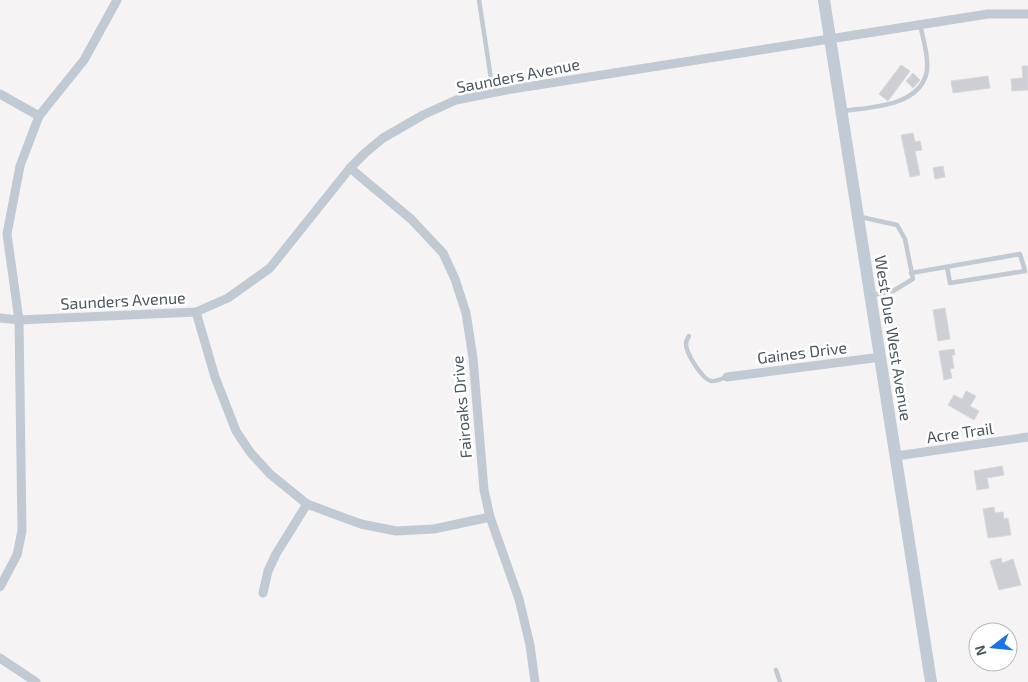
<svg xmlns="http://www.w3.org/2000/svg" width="1028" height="682" font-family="'Exo 2',sans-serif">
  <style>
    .building { fill: #cdcfd5; stroke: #d7d9de }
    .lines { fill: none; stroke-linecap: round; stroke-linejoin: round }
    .service { stroke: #c1cad2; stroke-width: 4.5 }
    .minor { stroke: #c1cad2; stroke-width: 9 }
    .secondary { stroke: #c1cbd6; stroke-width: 12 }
    .labels { text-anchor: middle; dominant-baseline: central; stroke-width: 5; stroke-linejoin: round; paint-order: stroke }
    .street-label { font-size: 16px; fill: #4a5661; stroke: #fff }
  </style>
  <rect width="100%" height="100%" fill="#f5f3f3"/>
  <!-- building -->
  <g class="building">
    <path d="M901 65 910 71 888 101 879 94Z"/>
    <path d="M1022 66H1028V90L1012 91 1011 79 1023 78Z"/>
    <path d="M913 73 920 80 913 88 906 81Z"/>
    <path d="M988 76 990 88 953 93 951 81Z"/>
    <path d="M913 133 915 142 920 141 922 150 915 151 920 175 910 177 901 135Z"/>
    <path d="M943 166 945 177 935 179 933 168Z"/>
    <path d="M945 308 950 339 938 341 933 310Z"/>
    <path d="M954 349 955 355H952L954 368 950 369 952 378 944 380 939 351Z"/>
    <path d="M966 391 976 396 970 406 979 411 974 420 948 405 954 395 962 399Z"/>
    <path d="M1002 466 1004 475 987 478 989 488 977 490 974 471Z"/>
    <path d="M994 507 995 513 1003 512 1004 519 1008 518 1011 535 988 538 983 509Z"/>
    <path d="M1001 558 1002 563 1013 559 1021 585 999 590 990 561Z"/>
  </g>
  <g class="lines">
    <!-- service -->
    <g class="service">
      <path d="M479 0 493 92"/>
      <path d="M844 111C870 107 916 107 926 75 930 61 923 39 920 24"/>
      <path d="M861 217 897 225 905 239 913 279 893 291 873 295"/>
      <path d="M911 273 1020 254 1025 271 950 283 947 267"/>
      <path d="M689 336C687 339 686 341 686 344 686 353 702 379 711 381 716 382 723 378 727 377"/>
      <path d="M776 670 780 682"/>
    </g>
    <!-- minor -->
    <g class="minor">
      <path d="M0 94 39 116"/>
      <path d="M350 168 411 219 443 253 455 279 466 313 473 358 484 490 490 517 519 599 530 645 535 682"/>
      <path d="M196 312 215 377 236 431 250 452 270 474 307 504 361 524 396 531 434 529 490 517"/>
      <path d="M0 318 19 320 196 312 228 298 270 268 350 168 365 153 383 138 423 115 456 100 506 90 988 14H1028"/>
      <path d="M727 377 881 357"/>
      <path d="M896 456 1028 437"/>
      <path d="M0 587 17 555 22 531 19 320 7 234 20 166 39 116 84 60 117 0"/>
      <path d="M263 593 268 571 276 554 307 504"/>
      <path d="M0 658 36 682"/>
    </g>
    <!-- secondary -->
    <path class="secondary" d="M824 0 931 682"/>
  </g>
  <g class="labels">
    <!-- street labels -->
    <g class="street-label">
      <text transform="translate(518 75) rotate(-11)">Saunders Avenue</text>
      <text transform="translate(123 300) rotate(-3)">Saunders Avenue</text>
      <text transform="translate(894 338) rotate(81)">West Due West Avenue</text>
      <text transform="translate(802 352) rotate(-7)">Gaines Drive</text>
      <text transform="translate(461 407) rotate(-95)">Fairoaks Drive</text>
      <text transform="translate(960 432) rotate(-8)">Acre Trail</text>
    </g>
  </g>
  <!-- north arrow -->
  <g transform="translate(993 647) rotate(254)"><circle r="24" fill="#ffffff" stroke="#b7bbc0"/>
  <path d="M0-4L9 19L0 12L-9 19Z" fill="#1a73e8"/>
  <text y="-8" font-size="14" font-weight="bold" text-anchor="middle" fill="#4a5661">N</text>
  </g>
</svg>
